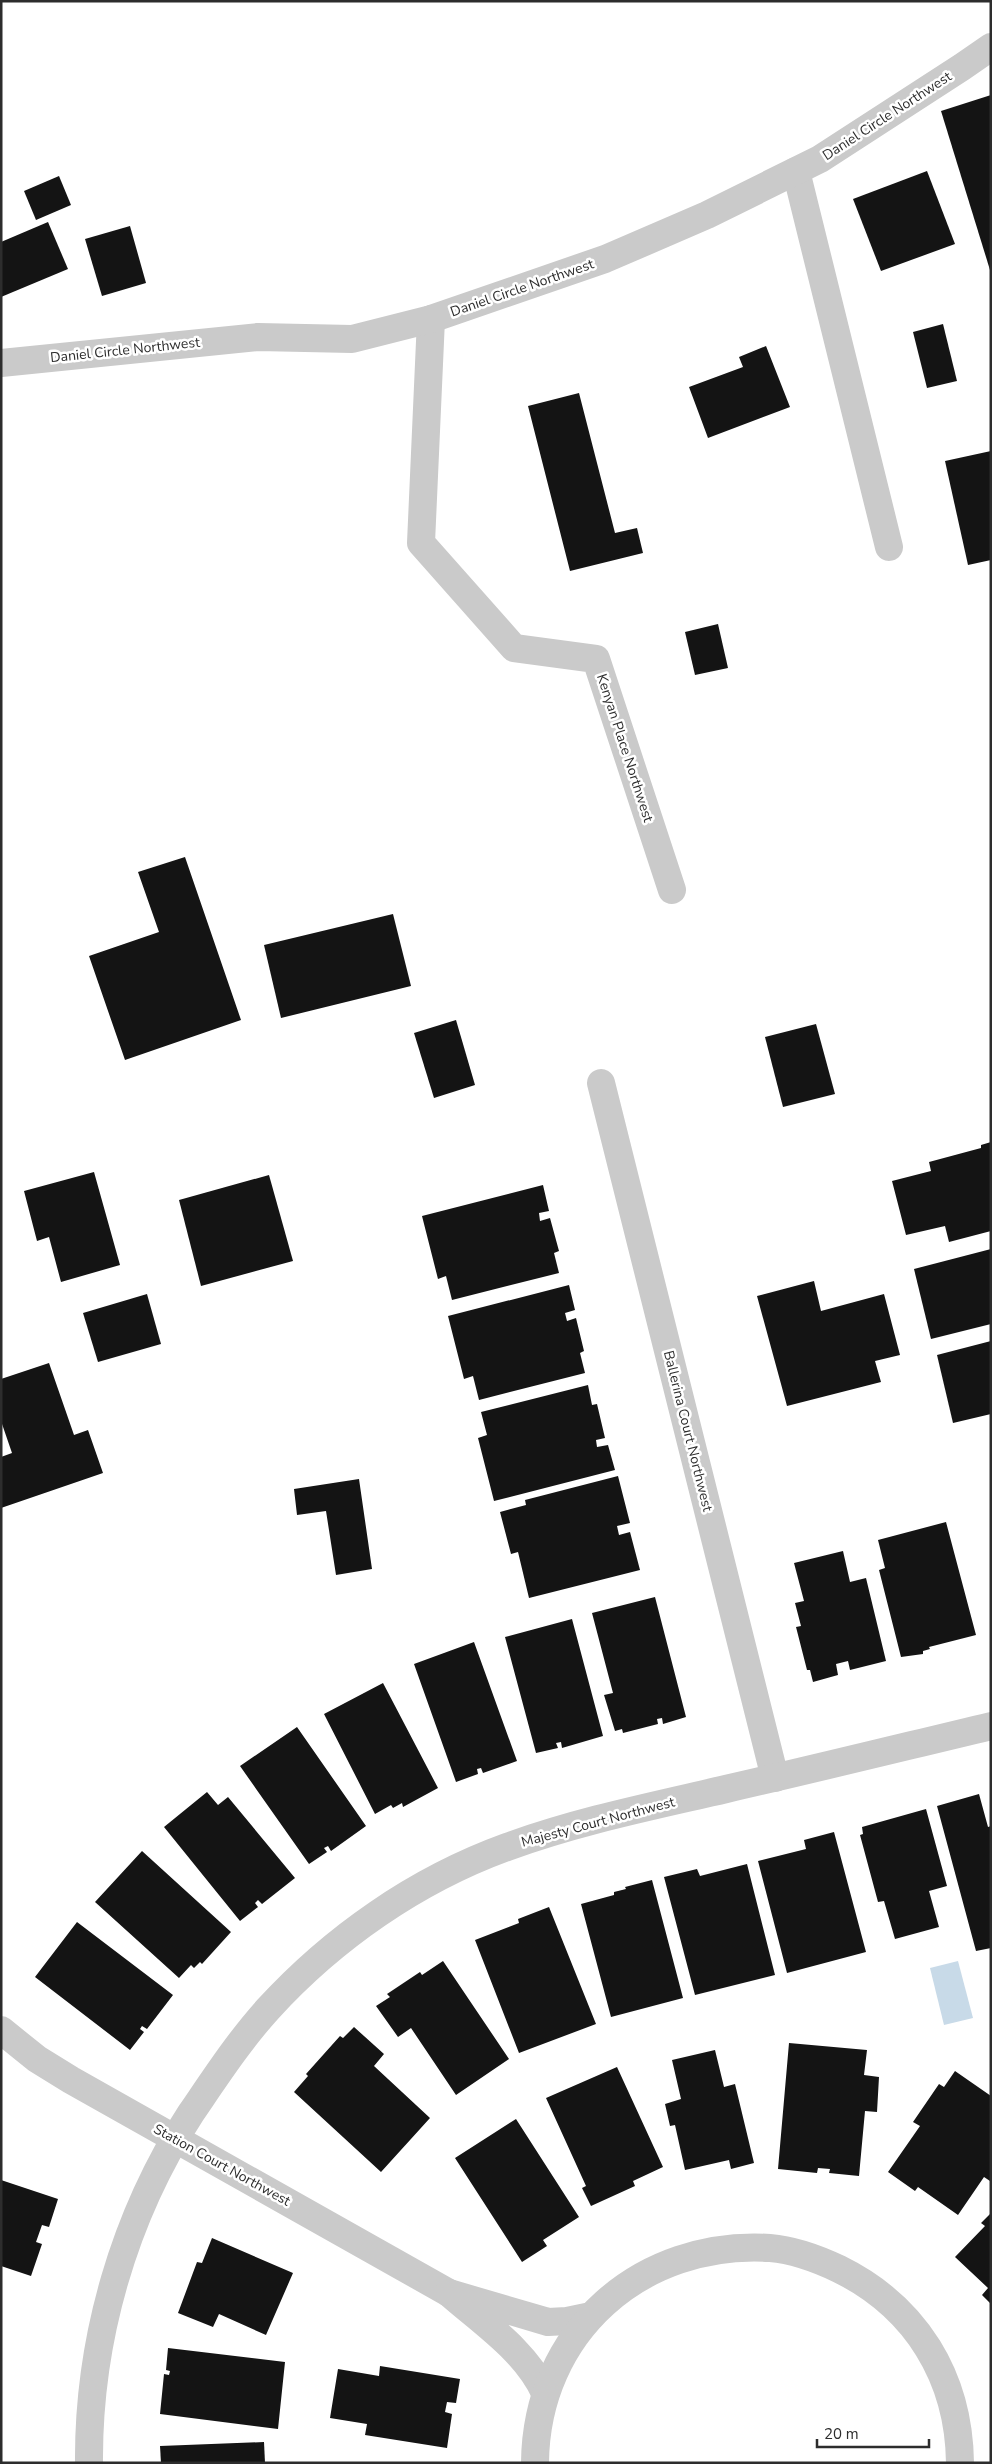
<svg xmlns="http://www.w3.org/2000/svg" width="992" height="2464" font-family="'Nunito Sans',sans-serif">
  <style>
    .water { fill: #c8dae8 }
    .building { fill: #141414 }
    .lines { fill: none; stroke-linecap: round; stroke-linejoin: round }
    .minor { stroke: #cacaca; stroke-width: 28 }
    .labels { text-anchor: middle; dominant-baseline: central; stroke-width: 5; stroke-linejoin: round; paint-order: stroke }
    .street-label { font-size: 14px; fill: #2d2d2d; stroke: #fff }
  </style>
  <rect width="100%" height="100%" fill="#fff"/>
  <!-- water -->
  <path class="water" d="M958 1961 973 2018 944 2025 930 1968Z"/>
  <!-- building -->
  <g class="building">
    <path d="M991 95V269L990 270 941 111Z"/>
    <path d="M927 171 955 244 881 271 853 199Z"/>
    <path d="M59 176 71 205 36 220 24 191Z"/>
    <path d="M48 222 68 269 1 297V242Z"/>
    <path d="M130 226 146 283 102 296 85 239Z"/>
    <path d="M943 324 957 381 927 388 913 332Z"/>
    <path d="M766 346 790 407 708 438 689 387 743 367 739 357Z"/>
    <path d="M579 393 615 533 637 528 643 553 570 571 528 406Z"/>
    <path d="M991 451V560L968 565 945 461Z"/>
    <path d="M718 624 728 668 695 675 685 632Z"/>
    <path d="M185 857 241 1020 125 1060 89 956 159 932 138 872Z"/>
    <path d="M393 914 411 986 281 1018 264 945Z"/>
    <path d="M456 1020 475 1085 434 1098 414 1033Z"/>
    <path d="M816 1024 835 1094 783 1107 765 1037Z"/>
    <path d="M991 1142V1231L949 1242 945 1226 906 1235 892 1181 931 1171 929 1162 981 1148V1145Z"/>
    <path d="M94 1172 120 1265 61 1282 49 1237 37 1241 24 1191Z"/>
    <path d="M269 1175 293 1261 201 1286 179 1200Z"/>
    <path d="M543 1185 549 1211 539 1213 540 1221 550 1218 559 1251 554 1253 559 1273 452 1300 446 1276 438 1279 422 1216Z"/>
    <path d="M991 1249V1324L931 1339 914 1269Z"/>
    <path d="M814 1281 821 1311 884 1294 900 1355 875 1361 881 1382 787 1406 757 1296Z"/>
    <path d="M569 1285 575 1310 565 1313 567 1321 576 1318 584 1351 580 1353 585 1373 479 1400 473 1376 464 1379 448 1316Z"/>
    <path d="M147 1294 161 1344 98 1362 83 1313Z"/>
    <path d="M991 1341V1414L953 1423 937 1355Z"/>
    <path d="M49 1363 74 1435 88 1430 103 1473 1 1508V1457L12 1453 1 1421V1379Z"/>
    <path d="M588 1385 592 1405 597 1404 605 1438 596 1440 597 1447 608 1445 615 1470 494 1501 478 1438 487 1435 481 1412Z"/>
    <path d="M618 1476 630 1523 617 1526 619 1535 630 1532 640 1570 529 1598 518 1552 511 1554 500 1512 526 1505 525 1500Z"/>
    <path d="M359 1479 372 1569 336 1575 326 1511 297 1515 294 1489Z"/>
    <path d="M946 1522 976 1635 929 1647 930 1649 923 1651V1654L901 1657 879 1570 885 1568 878 1540Z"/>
    <path d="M843 1551 850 1582 866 1578 886 1661 850 1670 848 1661 836 1664 838 1675 813 1682 810 1670H807L796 1627 801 1626 795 1603 804 1601 794 1563Z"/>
    <path d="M655 1597 686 1717 663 1724 662 1718 657 1719 658 1724 623 1733 622 1729 615 1731 604 1695 613 1693 592 1613Z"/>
    <path d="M572 1619 603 1736 562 1748 561 1742 556 1743 558 1748 536 1753 505 1637Z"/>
    <path d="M474 1642 517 1761 483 1773 481 1768 477 1769 478 1774 456 1782 414 1664Z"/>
    <path d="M383 1683 438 1788 403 1807 402 1803 393 1808 391 1805 375 1814 324 1714Z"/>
    <path d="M297 1727 366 1826 331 1851 328 1846 324 1848 327 1852 309 1864 240 1766Z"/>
    <path d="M207 1792 218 1805 228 1797 295 1878 262 1904 258 1900 255 1903 258 1907 240 1921 164 1827Z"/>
    <path d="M979 1794 988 1827 991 1826V1948L976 1951 937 1806Z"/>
    <path d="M926 1809 947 1886 929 1891 939 1927 895 1939 884 1901 878 1902 860 1835 863 1834 862 1827Z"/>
    <path d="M834 1832 866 1952 787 1973 758 1861 806 1849 804 1840Z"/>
    <path d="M142 1851 231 1932 202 1964 200 1962 194 1968 191 1965 179 1978 95 1902Z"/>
    <path d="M747 1864 775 1975 695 1995 664 1877 697 1869 700 1876Z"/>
    <path d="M652 1880 683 1998 611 2017 581 1904 614 1895V1892L626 1889 625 1887Z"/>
    <path d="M549 1907 596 2024 519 2053 475 1940 519 1923 518 1919Z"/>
    <path d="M77 1922 173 1995 147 2029 142 2026 140 2029 144 2032 130 2050 35 1977Z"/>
    <path d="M443 1961 509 2059 456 2095 411 2028 398 2037 376 2006 390 1997 387 1994 420 1972 422 1975Z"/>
    <path d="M354 2027 384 2054 374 2066 430 2118 381 2172 294 2092 308 2076 306 2074 340 2036 343 2038Z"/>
    <path d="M789 2043 867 2050 864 2075 879 2077 877 2112 865 2111 859 2176 829 2173 830 2169 818 2168 817 2173 778 2169Z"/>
    <path d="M715 2050 724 2087 735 2084 754 2163 731 2169 729 2160 685 2170 675 2125 670 2126 665 2104 681 2099 672 2060Z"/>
    <path d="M617 2067 663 2167 633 2181 635 2186 591 2206 582 2188 586 2186 546 2098Z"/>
    <path d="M955 2071 991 2096V2179L990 2181 984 2177 958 2215 918 2187 915 2191 888 2172 920 2126 913 2122 939 2084 944 2087Z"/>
    <path d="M516 2119 579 2217 543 2240 547 2246 522 2262 455 2158Z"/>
    <path d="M1 2180 58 2199 49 2227 42 2225 36 2242 42 2244 31 2276 1 2266Z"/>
    <path d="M991 2213V2304L982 2295 988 2288 955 2257 985 2226 981 2223Z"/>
    <path d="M212 2238 293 2273 266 2335 219 2314 213 2327 178 2313 197 2262 202 2263Z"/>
    <path d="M168 2348 285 2362 278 2429 160 2414 164 2374 169 2375 170 2371 166 2370Z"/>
    <path d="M380 2366 460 2379 456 2403 447 2402 445 2412 452 2414 447 2448 365 2435 367 2424 330 2418 338 2369 379 2376Z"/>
    <path d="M264 2442 265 2463H161L160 2446Z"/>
  </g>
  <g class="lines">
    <!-- minor -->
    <g class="minor">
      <path d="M796 171 889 547"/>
      <path d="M431 319 421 543 514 648 596 659 672 890"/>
      <path d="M1 363 258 337 352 339 431 319 605 259 707 215 820 159 962 67 991 47"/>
      <path d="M601 1083 775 1778"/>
      <path d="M1 2030 37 2059 71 2080 449 2293"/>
      <path d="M545 2393C526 2351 483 2323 449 2293L548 2322 567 2321 591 2316"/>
      <path d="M89 2463C88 2340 124 2216 191 2113 215 2078 239 2041 268 2009 333 1938 416 1880 507 1847 578 1821 653 1806 726 1789 814 1769 903 1747 991 1726"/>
      <path d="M535 2463C536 2332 641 2240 770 2248 794 2250 818 2259 839 2269 916 2307 959 2377 960 2463"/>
    </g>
  </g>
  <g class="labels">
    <!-- street labels -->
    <g class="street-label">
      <text transform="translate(887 116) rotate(-33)">Daniel Circle Northwest</text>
      <text transform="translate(522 288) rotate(-19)">Daniel Circle Northwest</text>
      <text transform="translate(125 350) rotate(-6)">Daniel Circle Northwest</text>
      <text transform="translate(625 748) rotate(72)">Kenyan Place Northwest</text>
      <text transform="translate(688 1431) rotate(76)">Ballerina Court Northwest</text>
      <text transform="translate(598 1822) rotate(-15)">Majesty Court Northwest</text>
      <text transform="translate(222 2165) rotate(29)">Station Court Northwest</text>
    </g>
  </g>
  <!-- border -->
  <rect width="992" height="2464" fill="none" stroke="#2d2d2d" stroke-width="5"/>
  <!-- scale -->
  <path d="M817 2439v8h112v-8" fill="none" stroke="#2d2d2d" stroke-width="2.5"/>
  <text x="824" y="2439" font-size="15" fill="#2d2d2d" stroke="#ffffff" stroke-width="4" paint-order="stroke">20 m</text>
</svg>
